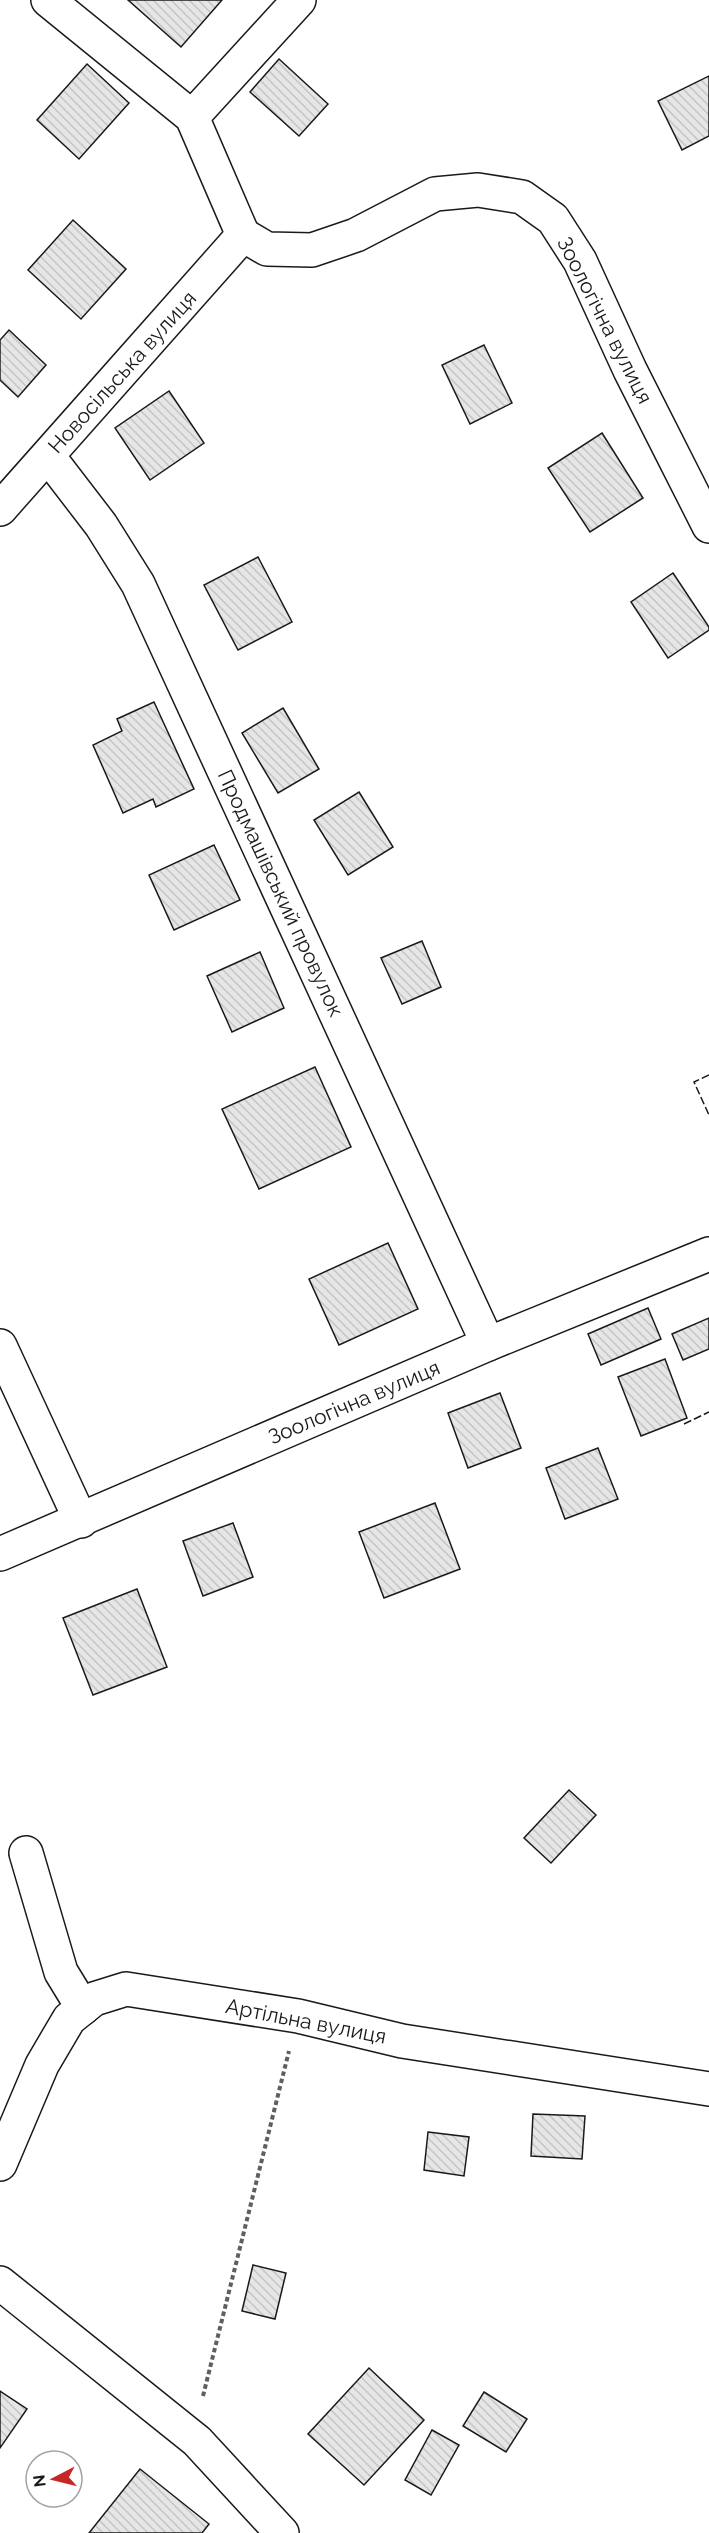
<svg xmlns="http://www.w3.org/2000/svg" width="709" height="2533" font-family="Raleway,sans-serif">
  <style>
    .building { fill: url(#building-back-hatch); stroke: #1a1a1a; stroke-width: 1.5 }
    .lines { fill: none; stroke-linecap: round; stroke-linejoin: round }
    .minor-casing { stroke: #1a1a1a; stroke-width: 36 }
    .path { stroke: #5f5f5f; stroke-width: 4; stroke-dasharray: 4.5 3; stroke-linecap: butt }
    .minor { stroke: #fff; stroke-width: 33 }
    .fence { stroke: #1a1a1a; stroke-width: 1.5; stroke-dasharray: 8 3; stroke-linecap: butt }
    .labels { text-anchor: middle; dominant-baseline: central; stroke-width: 4.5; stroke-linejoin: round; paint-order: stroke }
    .street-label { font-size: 21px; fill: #1a1a1a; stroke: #fff }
  </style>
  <defs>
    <pattern id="building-back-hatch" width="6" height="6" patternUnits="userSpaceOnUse" patternTransform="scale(1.5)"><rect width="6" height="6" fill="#e6e6e6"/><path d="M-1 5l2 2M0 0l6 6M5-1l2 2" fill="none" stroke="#c5c5c5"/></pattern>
  </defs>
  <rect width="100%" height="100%" fill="#fff"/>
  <!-- building -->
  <g class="building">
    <path d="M128 0H222L181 47Z"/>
    <path d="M279 59 328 104 299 136 250 92Z"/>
    <path d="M87 64 129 103 79 159 37 120Z"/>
    <path d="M709 76V136L682 150 658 101Z"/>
    <path d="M73 220 126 269 81 319 28 270Z"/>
    <path d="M9 330 46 365 18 397 0 380V340Z"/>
    <path d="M484 345 512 403 470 424 442 365Z"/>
    <path d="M169 391 204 443 150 480 115 428Z"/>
    <path d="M602 433 643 498 590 532 548 468Z"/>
    <path d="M258 557 292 622 238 650 204 585Z"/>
    <path d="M673 573 709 627V630L668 658 631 602Z"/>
    <path d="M154 702 194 789 156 807 153 799 123 813 93 745 122 731 117 719Z"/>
    <path d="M283 708 319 769 278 793 242 733Z"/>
    <path d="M359 792 393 847 348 875 314 820Z"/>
    <path d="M214 845 240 900 174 930 149 875Z"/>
    <path d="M422 941 441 987 402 1004 381 958Z"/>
    <path d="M260 952 284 1008 232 1032 207 976Z"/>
    <path d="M315 1067 351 1147 259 1189 222 1109Z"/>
    <path d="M388 1243 418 1309 339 1345 309 1279Z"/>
    <path d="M648 1308 661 1339 601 1365 588 1334Z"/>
    <path d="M709 1318V1349L683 1360 672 1334Z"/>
    <path d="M665 1359 687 1418 641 1436 618 1377Z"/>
    <path d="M500 1393 521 1448 468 1468 448 1413Z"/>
    <path d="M598 1448 618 1499 565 1519 546 1468Z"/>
    <path d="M435 1503 460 1569 384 1598 359 1532Z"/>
    <path d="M233 1523 253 1577 203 1596 183 1541Z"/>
    <path d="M137 1589 167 1667 93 1695 63 1618Z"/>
    <path d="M569 1790 596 1815 551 1863 524 1838Z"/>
    <path d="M533 2114 585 2116 582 2159 531 2156Z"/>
    <path d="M428 2132 469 2137 464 2176 424 2170Z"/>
    <path d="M253 2265 286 2273 275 2319 242 2311Z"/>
    <path d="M369 2368 424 2420 364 2485 308 2434Z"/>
    <path d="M0 2391 27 2409 0 2448Z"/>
    <path d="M484 2392 527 2419 506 2452 463 2426Z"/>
    <path d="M432 2430 459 2445 431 2495 405 2480Z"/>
    <path d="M140 2469 209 2524 202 2533H89Z"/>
  </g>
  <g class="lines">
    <defs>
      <g id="minor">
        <path d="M48 0 192 117 243 235"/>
        <path d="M192 117 299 0"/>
        <path d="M243 235 267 249 312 250 356 235 435 194 478 190 522 197 553 219 580 261 630 370 709 526"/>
        <path d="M48 456 101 525 138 584 488 1344"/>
        <path d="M0 509 243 235"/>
        <path d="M0 1346 81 1521"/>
        <path d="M0 1554 488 1344 709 1254"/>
        <path d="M26 1853 61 1972 83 2008"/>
        <path d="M0 2164 42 2065 69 2019 94 1999 126 1989 298 2016 402 2041 709 2089"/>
        <path d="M0 2283 197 2441 282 2533"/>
      </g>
    </defs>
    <!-- minor casing -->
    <use href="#minor" class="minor-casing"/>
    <!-- path -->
    <path class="path" d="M203 2396 289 2051"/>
    <!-- minor -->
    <use href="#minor" class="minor"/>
    <!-- fence -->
    <g class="fence">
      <path d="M709 1075 694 1082 709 1115"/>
      <path d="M684 1424 709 1412"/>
    </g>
  </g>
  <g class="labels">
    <!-- street labels -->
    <g class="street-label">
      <text transform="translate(605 320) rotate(63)">Зоологічна вулиця</text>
      <text transform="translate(122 372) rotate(-48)">Новосільська вулиця</text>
      <text transform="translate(281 893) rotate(65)">Продмашівський провулок</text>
      <text transform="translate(354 1402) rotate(-23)">Зоологічна вулиця</text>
      <text transform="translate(306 2021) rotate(11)">Артільна вулиця</text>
    </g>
  </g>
  <!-- north arrow -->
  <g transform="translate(54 2479) rotate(263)"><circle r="28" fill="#ffffff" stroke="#a3a3a3" stroke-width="1.5"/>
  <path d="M0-4.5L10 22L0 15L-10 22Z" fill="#c62828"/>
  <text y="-9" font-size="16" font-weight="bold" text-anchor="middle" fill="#1a1a1a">N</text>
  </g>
</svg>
